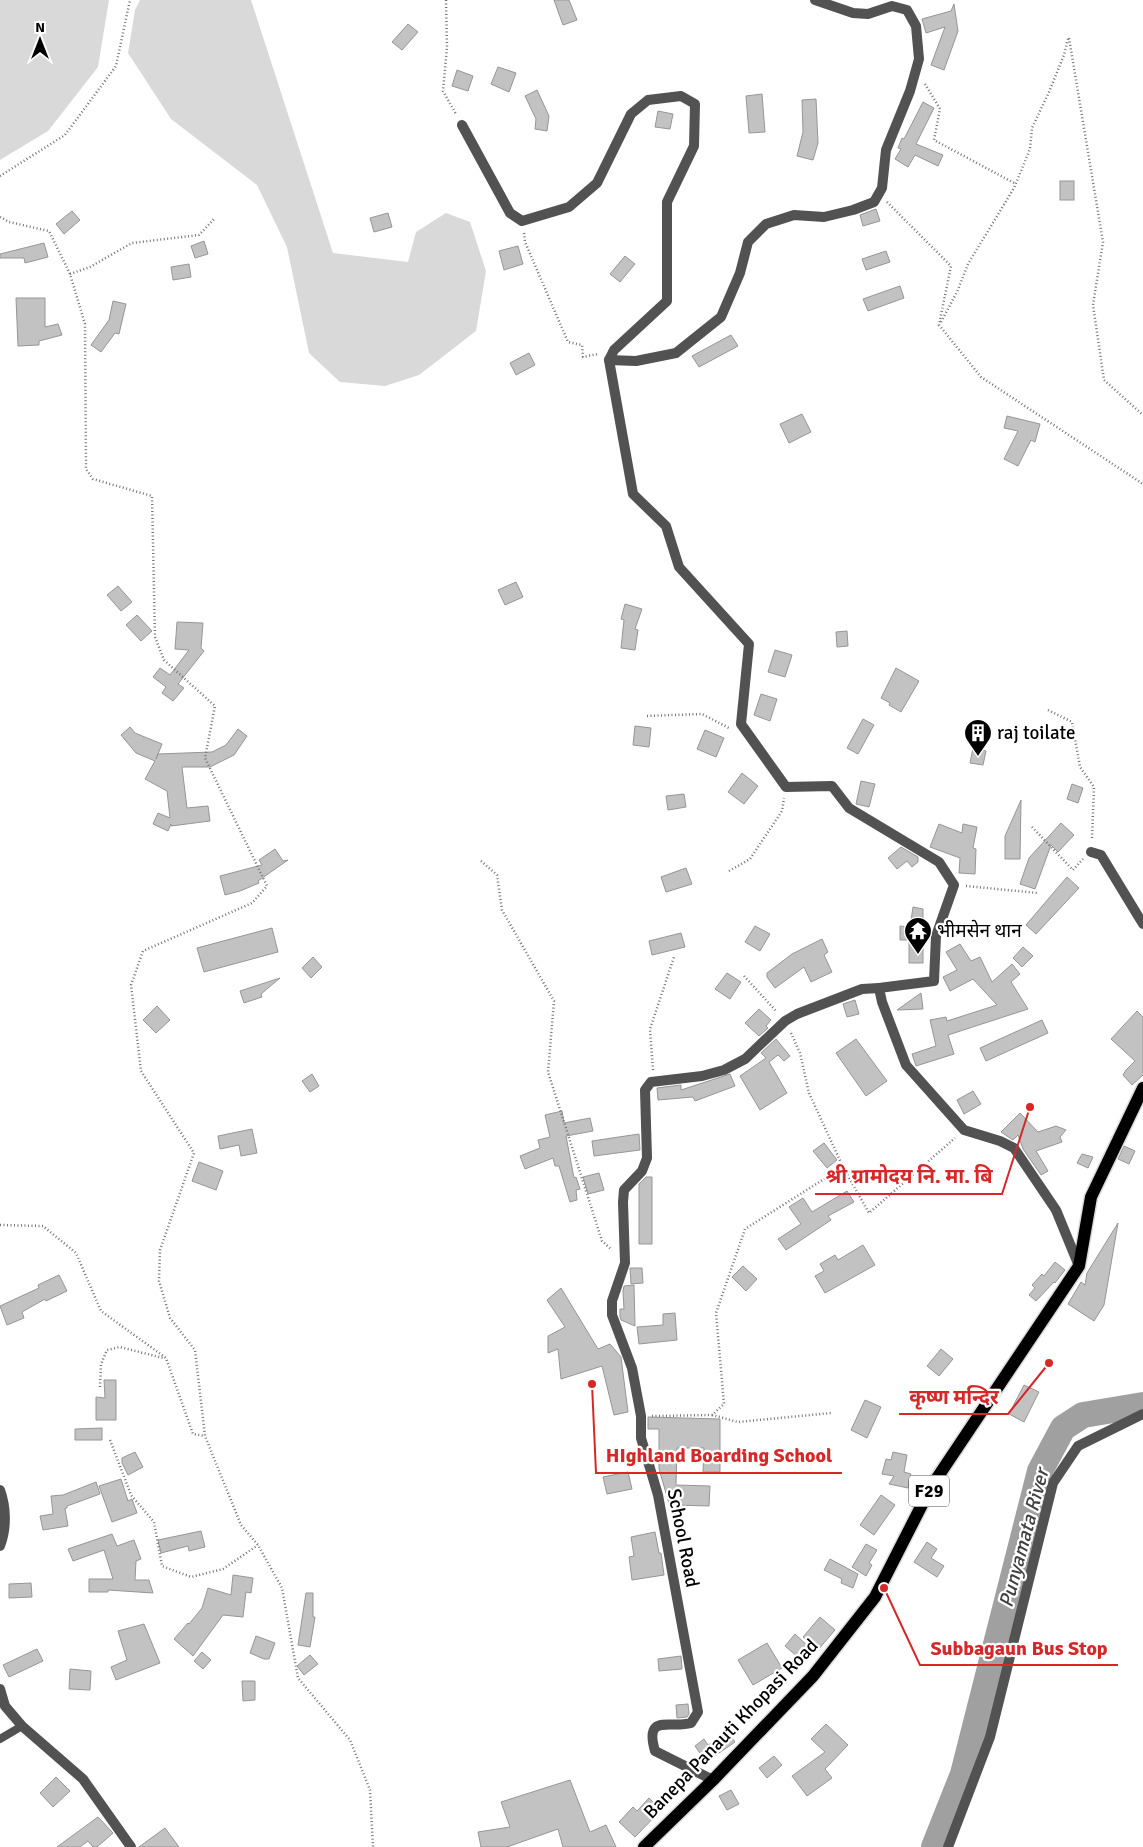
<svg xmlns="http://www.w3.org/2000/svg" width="1143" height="1847" font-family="Signika,'Noto Sans Devanagari',sans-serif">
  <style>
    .green { fill: #d9d9d9 }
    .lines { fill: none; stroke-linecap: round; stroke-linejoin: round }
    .river { stroke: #a0a0a0; stroke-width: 26 }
    .building { fill: #c2c2c2; stroke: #969696 }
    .primary-casing { stroke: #dbdbdb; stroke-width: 15 }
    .path { stroke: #747474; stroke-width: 2.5; stroke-dasharray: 1 2.5; stroke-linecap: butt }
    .lane { stroke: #525252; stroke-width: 8 }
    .street { stroke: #525252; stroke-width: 10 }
    .primary { stroke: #000; stroke-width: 12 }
    .labels { text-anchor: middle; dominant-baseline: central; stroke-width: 4.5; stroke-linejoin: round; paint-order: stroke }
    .shield { fill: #fff; stroke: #4c4c4c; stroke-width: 1 }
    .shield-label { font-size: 18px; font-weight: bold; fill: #000 }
    .poi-label { font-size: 19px; fill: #000; stroke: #fff; text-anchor: start }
    .street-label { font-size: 19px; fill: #000; stroke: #fff }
    .water-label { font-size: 20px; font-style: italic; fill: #414141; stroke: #fff }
    .leader { fill: none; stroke: #d62828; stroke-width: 2 }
    .callout-dot { fill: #d62828; stroke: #fff; stroke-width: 2 }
    .callout-label { font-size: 20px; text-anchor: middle; font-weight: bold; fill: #d62828; stroke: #fff; stroke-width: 4.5; stroke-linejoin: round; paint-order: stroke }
  </style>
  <rect width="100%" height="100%" fill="#fff"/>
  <!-- green -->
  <g class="green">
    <path d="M0 0H109L98 67 48 131 0 160Z"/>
    <path d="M140 0H251L333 253 408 262 416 232 446 213 470 222 486 271 476 331 419 375 385 386 340 382 309 353 287 247 257 185 171 119 128 53 135 10Z"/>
  </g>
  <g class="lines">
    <!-- river -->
    <path class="river" d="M934 1847 963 1774 1040 1471 1063 1428 1083 1415 1143 1405"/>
  </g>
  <!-- building -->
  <g class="building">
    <path d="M554 0H569L577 20 563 25Z"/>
    <path d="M954 4 958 31 944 70 931 65 945 27 926 33 922 19 951 11Z"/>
    <path d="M408 24 418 32 402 50 392 42Z"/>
    <path d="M498 67 516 73 509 92 491 84Z"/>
    <path d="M457 70 473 76 468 91 452 86Z"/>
    <path d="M537 90 549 116 547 131 535 129 536 119 525 96Z"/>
    <path d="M762 94 765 132 749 133 746 96Z"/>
    <path d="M816 99 818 143 813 160 797 156 803 132 802 100Z"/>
    <path d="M923 102 934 108 916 144 943 155 938 166 915 155 908 167 895 159 901 149 898 148 902 138 904 139Z"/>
    <path d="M658 111 673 114 670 129 655 127Z"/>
    <rect x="1060" y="181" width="14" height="19"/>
    <path d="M876 209 880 221 863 226 860 215Z"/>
    <path d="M72 211 80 220 64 234 56 224Z"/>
    <path d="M388 213 392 227 374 232 370 218Z"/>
    <path d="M204 241 208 254 195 258 191 246Z"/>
    <path d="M44 243 48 257 25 263 24 258H0V254Z"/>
    <path d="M518 246 523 264 504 270 499 251Z"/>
    <path d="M886 251 890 262 866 270 862 259Z"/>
    <path d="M625 256 635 264 620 282 610 274Z"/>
    <path d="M189 264 191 277 173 280 171 267Z"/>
    <path d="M900 286 904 298 868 311 863 299Z"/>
    <path d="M16 298H45V327L58 324 62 335 39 341V345L18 346Z"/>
    <path d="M113 301 126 304 119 334 115 333 101 352 91 345 109 320Z"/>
    <path d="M731 335 738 346 699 367 692 356Z"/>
    <path d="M529 353 535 365 516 375 510 363Z"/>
    <path d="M802 414 811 432 789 443 780 424Z"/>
    <path d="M1007 416 1040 424 1035 442 1031 440 1018 466 1004 459 1018 431 1004 428Z"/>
    <path d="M516 582 523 597 505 605 498 590Z"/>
    <path d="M118 586 132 602 121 611 107 595Z"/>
    <path d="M625 604 642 609 635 629 638 630 635 650 621 648 624 620 621 619Z"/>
    <path d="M137 615 152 631 141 641 126 625Z"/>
    <path d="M177 622 203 623 201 648 204 651 178 684 184 688 173 701 162 693 166 687 153 677 160 668 170 675 189 650 175 649Z"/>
    <path d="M847 631 848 646 837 647 836 632Z"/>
    <path d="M775 650 792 655 785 677 768 672Z"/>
    <path d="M896 668 919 681 901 712 889 705 890 703 881 698Z"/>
    <path d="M761 694 777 699 770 721 754 715Z"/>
    <path d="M863 719 874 725 858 754 847 748Z"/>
    <path d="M635 726 651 728 649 747 633 745Z"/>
    <path d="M130 727 135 733 162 744 156 759 158 754 212 752 226 745 238 729 247 736 234 755 210 767H182L187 808 208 806 210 821 171 826V824L168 831 153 824 158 813 170 818 167 791 145 779 155 761 136 753 121 735Z"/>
    <path d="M705 730 724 738 716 757 697 749Z"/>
    <path d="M973 748 986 751 983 765 970 763Z"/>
    <path d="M742 773 758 786 744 804 728 792Z"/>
    <path d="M861 781 875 784 869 807 856 804Z"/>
    <path d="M1072 784 1083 788 1078 803 1067 799Z"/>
    <path d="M684 794 686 807 668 810 666 796Z"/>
    <path d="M1021 800 1020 859H1005V836Z"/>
    <path d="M1061 823 1074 835 1058 852 1051 845 1035 889 1020 884 1029 858Z"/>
    <path d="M939 824 962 833 963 824 977 827 973 848 976 849 975 874 959 873 960 858 930 847Z"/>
    <path d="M901 847 918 857V862L912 867 907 861 897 869 888 858Z"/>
    <path d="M275 849 283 861 288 860 258 881 259 883 240 891 225 895 220 876 262 865 259 860Z"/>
    <path d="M686 868 692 884 666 892 661 877Z"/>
    <path d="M1067 877 1079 888 1036 934 1026 925Z"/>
    <path d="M913 907 923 909V963H909V940H900V926L910 927Z"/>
    <path d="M755 926 770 934 760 951 745 942Z"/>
    <path d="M272 928 278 952 204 972 197 948Z"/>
    <path d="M681 933 685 947 652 955 649 941Z"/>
    <path d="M822 939 828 952 824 955 832 972 811 982 804 967 775 988 767 977V973L792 954Z"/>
    <path d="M960 944 971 961 980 957 992 982 1012 964 1020 974 1011 982 1028 1009 948 1035 954 1054 916 1066 912 1054 936 1046 930 1020 946 1017 947 1021 997 1005 973 979 950 991 943 977 957 970 946 952Z"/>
    <path d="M1023 947 1033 956 1022 967 1013 958Z"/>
    <path d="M313 957 322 967 311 978 302 968Z"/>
    <path d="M727 973 741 982 730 999 715 989Z"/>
    <path d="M280 978 261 994 262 997 244 1003 240 991Z"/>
    <path d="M921 993 923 1009 897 1010Z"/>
    <path d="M855 1000 859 1014 847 1017 843 1004Z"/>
    <path d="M157 1006 170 1020 156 1033 143 1020Z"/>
    <path d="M759 1009 771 1020 766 1026 768 1028 759 1036 745 1023Z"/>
    <path d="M1137 1011 1143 1017V1075L1132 1085 1123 1075 1126 1070 1135 1061 1111 1039Z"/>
    <path d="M1042 1020 1048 1033 986 1061 980 1048Z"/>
    <path d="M776 1039 790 1056 784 1061 778 1055 769 1062 787 1093 760 1110 740 1076 766 1058 761 1053Z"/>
    <path d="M856 1039 887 1081 866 1096 836 1053Z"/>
    <path d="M312 1074 319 1086 310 1092 302 1081Z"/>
    <path d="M730 1074 735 1086 695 1101 693 1097 658 1100 657 1088 681 1085V1090Z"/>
    <path d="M973 1091 981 1104 964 1114 957 1100Z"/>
    <path d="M562 1111 564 1123 590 1118 593 1131 566 1136 574 1178 576 1177 580 1189 576 1190 577 1200 570 1202 559 1166H555L553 1158 525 1169 520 1156 540 1148 538 1140 550 1137 545 1115Z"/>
    <path d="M1020 1113 1038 1132 1056 1126 1066 1130 1060 1137 1062 1142 1036 1151 1048 1171 1041 1175 1023 1149 1018 1135 1013 1140 1001 1132Z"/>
    <path d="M252 1129 257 1153 241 1156 239 1145 220 1149 218 1136Z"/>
    <path d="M639 1134 640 1150 594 1156 592 1141Z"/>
    <path d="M824 1143 837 1160 827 1168 813 1151Z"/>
    <path d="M1124 1146 1135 1151 1129 1164 1118 1159Z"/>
    <path d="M1082 1154 1093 1157 1088 1168 1077 1163Z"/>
    <path d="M199 1162 223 1171 216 1190 192 1181Z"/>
    <path d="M599 1173 604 1190 588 1194 583 1177Z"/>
    <path d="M646 1177H652V1244H639V1184Z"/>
    <path d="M847 1191 854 1202 828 1216 831 1220 786 1250 778 1239 801 1224 789 1207 803 1198 812 1212Z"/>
    <path d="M1118 1223 1104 1305 1094 1321 1068 1304 1081 1282 1085 1285 1087 1273Z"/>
    <path d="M863 1245 875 1265 825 1293 815 1276 824 1271 820 1264 835 1255 838 1260Z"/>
    <path d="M1055 1262 1065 1270 1055 1283 1054 1282 1036 1301 1029 1295 1035 1288 1032 1285 1042 1274 1044 1276Z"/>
    <path d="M743 1266 757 1279 746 1291 732 1277Z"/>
    <path d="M630 1268H642L643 1283 631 1284Z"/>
    <path d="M59 1275 67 1291 46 1301 45 1299 22 1312 24 1318 7 1325 0 1306 39 1288 38 1285Z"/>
    <path d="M634 1285 635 1326 621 1320 620 1317V1309H624L623 1291 624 1286Z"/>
    <path d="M561 1288 598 1349 610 1344 621 1357 628 1412 614 1415 602 1366 561 1379 558 1349 548 1353V1336L565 1327 547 1300Z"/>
    <path d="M675 1313 677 1340 639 1344 637 1327 663 1325V1314Z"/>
    <path d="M941 1349 953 1359 939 1376 927 1366Z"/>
    <path d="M104 1380H116V1420H96V1397L105 1398Z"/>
    <path d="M1024 1385 1039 1392 1024 1422 1009 1414Z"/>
    <path d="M865 1400 881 1407 867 1438 851 1430Z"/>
    <path d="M648 1417 720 1419V1472H703L704 1448H677L676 1485 710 1486 709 1506 676 1505V1517H673L659 1469V1429H648Z"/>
    <path d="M102 1428V1440H75V1429Z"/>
    <path d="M135 1452 143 1467 128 1475 122 1463V1458Z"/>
    <path d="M893 1452 907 1455 904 1472 911 1474 908 1488 889 1484 894 1476 882 1474 886 1459 891 1460Z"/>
    <path d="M628 1472 632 1489 607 1494 603 1477Z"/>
    <path d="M121 1479 128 1501 132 1499 137 1513 112 1522 99 1486Z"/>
    <path d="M96 1482 100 1494 67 1506V1508H65L68 1526 43 1530 40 1516 53 1514 51 1496 63 1495Z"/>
    <path d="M881 1495 895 1505 874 1535 860 1525Z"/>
    <path d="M201 1531 205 1547 189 1551 188 1546 161 1553 158 1540Z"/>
    <path d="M655 1532 659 1553H661L664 1575 632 1580 629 1557 634 1556 631 1537Z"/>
    <path d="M112 1534 117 1546 134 1540 141 1559 136 1561 135 1580H149L153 1593 108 1590V1592H89V1579H113L104 1550 73 1561 68 1549Z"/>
    <path d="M927 1542 937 1549 931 1558 944 1566 937 1577 914 1562Z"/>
    <path d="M866 1544 877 1550 869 1563 872 1565 866 1576 852 1567Z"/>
    <path d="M830 1559 858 1574 853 1588 841 1583 842 1579 824 1570Z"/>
    <path d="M233 1575 253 1578 251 1593 246 1592 243 1617 223 1615 193 1656 174 1639 188 1623 189 1624 202 1608 208 1588 231 1595Z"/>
    <path d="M31 1583 32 1597 9 1598V1584Z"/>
    <path d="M306 1593H313V1617H315L310 1647 298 1645Z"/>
    <path d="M820 1617 835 1630 818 1650 803 1637Z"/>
    <path d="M144 1624 160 1663 116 1680 111 1667 127 1660 118 1631Z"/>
    <path d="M795 1634 809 1647 799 1658 785 1646Z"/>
    <path d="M256 1636 275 1643 269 1659H264L250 1653Z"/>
    <path d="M767 1643 782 1668 753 1685 738 1660Z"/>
    <path d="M37 1649 43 1661 9 1677 3 1665Z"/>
    <path d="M202 1652 211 1660 203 1669 194 1661Z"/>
    <path d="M310 1655 318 1664 304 1675 297 1666Z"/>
    <path d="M681 1656 682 1669 659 1671 658 1659Z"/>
    <path d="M70 1669 91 1671 90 1690 69 1689Z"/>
    <path d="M242 1681H255V1700L243 1701Z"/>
    <path d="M688 1704 689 1714 687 1717 677 1718 676 1705Z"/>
    <path d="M826 1724 848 1745 825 1769 832 1778 807 1796 792 1776 825 1752 811 1739Z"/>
    <path d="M728 1732 735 1742 706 1762 695 1746 704 1739 708 1745Z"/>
    <path d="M774 1756 782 1765 767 1778 759 1768Z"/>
    <path d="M56 1777 70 1791 53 1807 40 1793Z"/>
    <path d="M570 1780 590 1832 606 1825 616 1847H563L558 1829 507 1847H481L478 1832 510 1827 501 1802Z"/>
    <path d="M731 1790 739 1804 727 1810 719 1796Z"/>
    <path d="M649 1798 661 1810 635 1837 619 1822 633 1807 637 1811Z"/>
    <path d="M98 1817 113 1833 97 1847H93L88 1841 80 1847H57Z"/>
    <path d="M165 1828 179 1847H139Z"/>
  </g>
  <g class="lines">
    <defs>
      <path id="primary" d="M644 1847 713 1780 813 1676 875 1597 931 1487 1079 1266 1091 1197 1143 1088"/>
    </defs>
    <!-- primary casing -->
    <use href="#primary" class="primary-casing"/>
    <!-- path -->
    <g class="path">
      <path d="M446 0 447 47 443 91 456 114"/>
      <path d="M1069 38 1103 242 1093 305 1104 380 1143 415"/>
      <path d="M925 84 940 109 934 140 1016 184"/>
      <path d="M0 176 65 135 116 66 130 0"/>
      <path d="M887 202 951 266 939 325 981 377 1143 484"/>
      <path d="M0 217 9 222 49 231 70 274 85 324 86 469 93 479 152 496 155 637 164 660 215 706 205 758 267 886 252 903 143 951 131 985 141 1071 194 1153 160 1250 159 1281 170 1318 195 1350 205 1436 241 1525 258 1545 282 1588 298 1678 350 1740 370 1790 373 1847"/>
      <path d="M524 233 525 242 568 342 582 345 583 357 598 354"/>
      <path d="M70 274 90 267 132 243 199 235 214 219"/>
      <path d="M941 322 957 292 968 264 1014 188 1030 149 1032 128 1049 92 1064 55 1068 39"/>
      <path d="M1048 710 1072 722 1080 767 1094 787 1092 839"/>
      <path d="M647 716 702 714 729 728"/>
      <path d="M1032 827 1073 870 1083 859"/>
      <path d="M481 861 497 875 502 910 554 1001 548 1072 602 1241 612 1250"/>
      <path d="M729 871 750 859 782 811 784 798"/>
      <path d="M966 886 1038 893"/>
      <path d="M744 976 777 1012"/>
      <path d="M791 1033 800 1053 809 1093 843 1167"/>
      <path d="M653 1070 650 1029 674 957"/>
      <path d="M0 1225 43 1226 76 1253 101 1311 166 1358 193 1434 205 1436"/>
      <path d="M100 1387 101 1364 107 1350 120 1347 163 1358"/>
      <path d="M712 1415 738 1422 831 1413"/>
      <path d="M652 1416 712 1415 724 1404 716 1313 745 1229 843 1167 869 1213 955 1138"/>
      <path d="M110 1440 131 1495 154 1522 162 1566 191 1577 223 1569 258 1545"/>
    </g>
    <!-- lane -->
    <path class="lane" d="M0 1739 22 1726"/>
    <!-- street -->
    <g class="street">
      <path d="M462 125 510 213 522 221 569 207 597 183 631 114 648 100 681 96 695 104 694 146 667 202V301L614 350 609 360 633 494 666 526 679 567 749 644 741 724 786 787 832 786 849 808 939 862 954 885 936 936 934 981 879 988 882 1002 906 1065 964 1130 1000 1141 1014 1148 1056 1210 1079 1266"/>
      <path d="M609 360 636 361 676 353 721 317 740 273 748 242 766 224 794 215 824 217 853 210 874 202 882 188 886 150 910 91 919 59 916 26 907 10 892 6 868 14 853 13 815 0"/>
      <path d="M1091 852 1101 855 1143 924"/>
      <path d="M0 1490C6 1507 7 1528 0 1546"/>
      <path d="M0 1689 5 1706 22 1726 83 1779 131 1847"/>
      <path d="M713 1780 655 1751C644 1713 670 1729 691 1723L698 1712 658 1495 641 1438V1416L632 1368 612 1315V1301L625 1263 623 1202 624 1190 642 1171 647 1158 645 1090 651 1082 702 1076 724 1070 745 1059 785 1021 797 1014 862 989 879 988"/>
      <path d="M948 1847 990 1737 1053 1483 1078 1446 1143 1414"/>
    </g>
    <!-- primary -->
    <use href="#primary" class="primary"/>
  </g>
  <!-- icons -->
  <defs>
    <symbol id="building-pin" viewBox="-11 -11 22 30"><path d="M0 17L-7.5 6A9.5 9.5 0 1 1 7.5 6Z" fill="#000" stroke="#fff"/><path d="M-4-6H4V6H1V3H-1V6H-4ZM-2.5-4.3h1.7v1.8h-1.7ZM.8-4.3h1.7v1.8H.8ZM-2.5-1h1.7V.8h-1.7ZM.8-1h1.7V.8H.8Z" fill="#fff"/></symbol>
    <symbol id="temple-pin" viewBox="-11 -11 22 30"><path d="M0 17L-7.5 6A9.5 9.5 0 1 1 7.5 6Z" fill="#000" stroke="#fff"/><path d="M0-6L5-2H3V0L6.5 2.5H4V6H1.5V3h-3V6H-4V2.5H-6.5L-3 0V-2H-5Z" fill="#fff"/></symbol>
  </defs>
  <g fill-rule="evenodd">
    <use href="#building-pin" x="962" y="717" width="32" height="43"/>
    <use href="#temple-pin" x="902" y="915" width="32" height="43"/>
  </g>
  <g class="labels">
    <!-- shield labels -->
    <rect class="shield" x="909" y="1475.5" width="40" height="31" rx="4"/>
    <g class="shield-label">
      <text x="929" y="1491">F29</text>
    </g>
    <!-- poi labels -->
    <g class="poi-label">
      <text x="997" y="733">raj toilate</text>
      <text x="937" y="931">भीमसेन थान</text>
    </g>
    <!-- street labels -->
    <g class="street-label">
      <text transform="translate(683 1538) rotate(79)">School Road</text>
      <text transform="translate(731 1729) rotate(-46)">Banepa Panauti Khopasi Road</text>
    </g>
    <!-- water labels -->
    <g class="water-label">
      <text transform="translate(1024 1538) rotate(-75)">Punyamata River</text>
    </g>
  </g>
  <!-- callouts -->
  <path class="leader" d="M1030 1107L1002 1194H815M1049 1363L1008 1414H899M592 1384L596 1473H842M884 1588L920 1665H1118"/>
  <g class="callout-dot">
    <circle cx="1030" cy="1107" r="5"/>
    <circle cx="1049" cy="1363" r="5"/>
    <circle cx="592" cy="1384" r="5"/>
    <circle cx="884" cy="1588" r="5"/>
  </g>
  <g class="callout-label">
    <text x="909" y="1183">श्री ग्रामोदय नि. मा. बि</text>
    <text x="954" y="1404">कृष्ण मन्दिर</text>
    <text x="719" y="1462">HIghland Boarding School</text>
    <text x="1019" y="1655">Subbagaun Bus Stop</text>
  </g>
  <!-- north arrow -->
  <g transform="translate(40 40)" stroke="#ffffff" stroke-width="4" paint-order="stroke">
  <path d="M0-4L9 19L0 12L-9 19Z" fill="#000000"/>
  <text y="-8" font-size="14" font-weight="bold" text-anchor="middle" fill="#000000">N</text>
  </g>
</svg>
